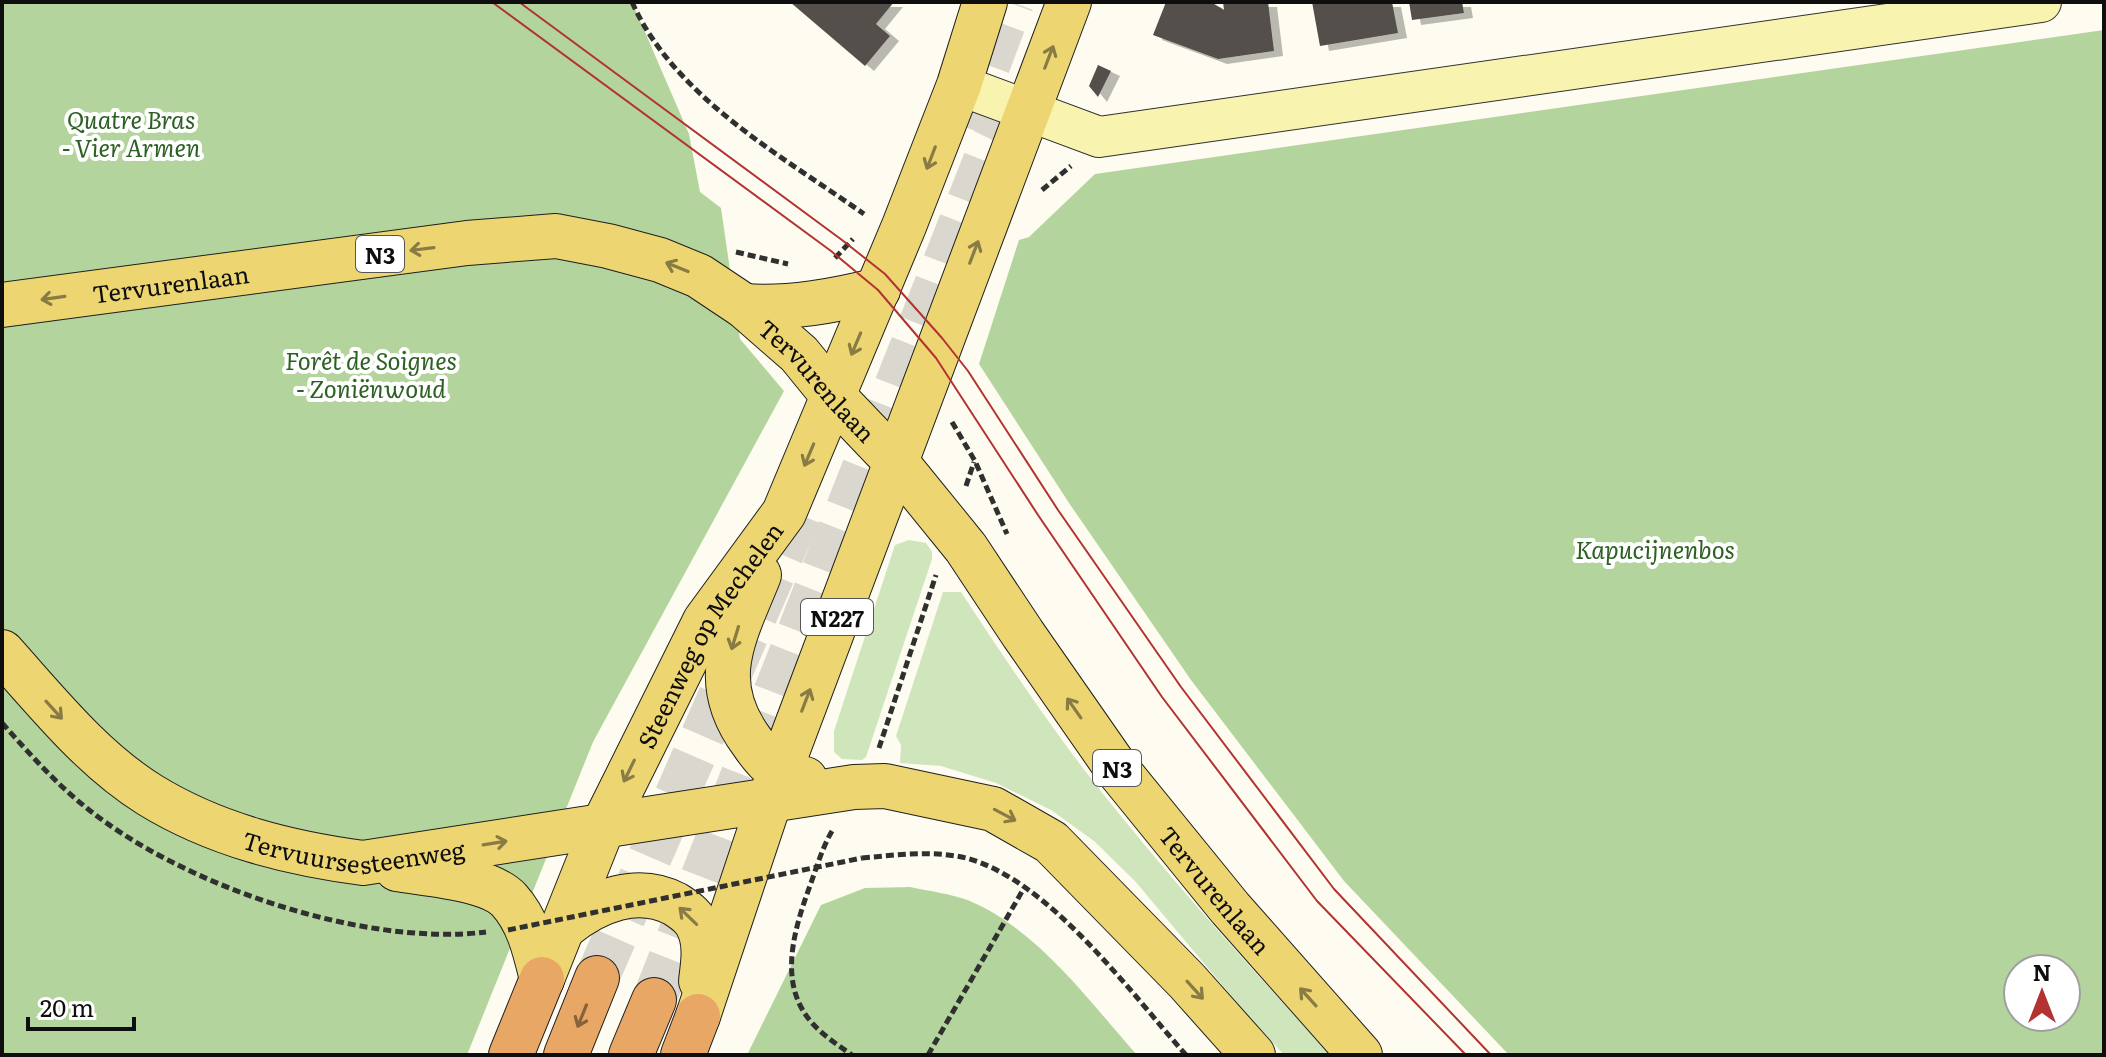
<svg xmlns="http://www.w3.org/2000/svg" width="2106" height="1057" font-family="Literata,serif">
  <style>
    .green { fill: #cfe5bc }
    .forest { fill: #b3d59d; fill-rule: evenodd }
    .building { fill: #55504b; filter: url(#shadow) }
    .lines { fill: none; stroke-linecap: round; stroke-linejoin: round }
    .highway-tunnel { stroke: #dad8ce; stroke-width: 44; stroke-dasharray: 44 22; stroke-linecap: butt }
    .secondary-casing { stroke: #303030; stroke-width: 42 }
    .primary-casing { stroke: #1f1f1f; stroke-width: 46 }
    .highway-casing { stroke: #1f1f1f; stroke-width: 46 }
    .path { stroke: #303030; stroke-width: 5; stroke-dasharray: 8 4; stroke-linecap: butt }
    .secondary { stroke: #f8f4b0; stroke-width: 40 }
    .primary { stroke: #edd571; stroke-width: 44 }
    .highway { stroke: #e8a764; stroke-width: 44 }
    .tram { stroke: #b23332; stroke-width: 2 }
    .path-bridge { stroke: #303030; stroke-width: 5; stroke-dasharray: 8 4; stroke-linecap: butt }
    .oneway { stroke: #897b44 }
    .oneway2 { stroke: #86623d }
    .labels { text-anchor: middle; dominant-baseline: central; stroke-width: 8; stroke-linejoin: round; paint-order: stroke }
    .shield { fill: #fff; stroke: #565656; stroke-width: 2 }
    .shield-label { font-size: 22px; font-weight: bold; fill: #0e0e0e }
    .park-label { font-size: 24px; font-style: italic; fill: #2d6023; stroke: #fff }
    .street-label { font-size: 24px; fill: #0e0e0e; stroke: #fff }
  </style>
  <defs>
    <filter id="shadow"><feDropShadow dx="9" dy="5" stdDeviation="0" flood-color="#0004"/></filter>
  </defs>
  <rect width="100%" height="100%" fill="#fefcf0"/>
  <!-- green -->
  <g class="green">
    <path d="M909 540 926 543 932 552V559L866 757 862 760 842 759 834 752V731L895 545Z"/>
    <path d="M943 592H961C999 650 1037 707 1079 763 1157 865 1244 960 1330 1055H1284L1243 1010 1135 881 1094 841 1051 810 996 783 941 766 900 763 901 745 896 736Z"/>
  </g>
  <!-- forest -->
  <g class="forest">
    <path d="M2 2H632L689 134 700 192 721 208 740 339 784 391 593 742 467 1055H2Z"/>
    <path d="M2104 30V1055H1509L1344 881 1191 680 1069 503 979 364 1019 240 1029 237 1095 174ZM2018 969H2066V1017H2018Z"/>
    <path d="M910 887C929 891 952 894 970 901 1039 931 1088 1000 1137 1055H747L821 905 865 888Z"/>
  </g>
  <!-- building -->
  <g class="building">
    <path d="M790 2H894L876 24 890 36 865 66Z"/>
    <path d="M1166 2H1211L1224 10 1223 2H1268L1274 51 1218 59 1153 35Z"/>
    <path d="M1312 2H1392L1398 33 1320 46Z"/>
    <path d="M1409 2H1462L1464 13 1412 20Z"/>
    <path d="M1098 65 1111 71 1098 97 1089 86Z"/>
  </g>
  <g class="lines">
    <!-- highway-tunnel -->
    <g class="highway-tunnel">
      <path d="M965 127 1012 2"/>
      <path d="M597 978 806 499"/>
      <path d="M654 1000 992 143 1020 86"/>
    </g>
    <defs>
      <path id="secondary" d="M959 85 1099 137 2041 2"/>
      <g id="primary">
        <path id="s1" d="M2 305 467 243 556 236 608 246 660 260 699 276 744 306 799 354 834 397 897 463 966 548 1023 634 1117 769 1230 908 1360 1055"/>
        <path d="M744 306C790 309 834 301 878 290"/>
        <path d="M759 575C734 637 707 681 752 742 769 767 776 772 805 779"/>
        <path id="s2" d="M2 652C47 702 92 759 150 795 215 835 289 853 363 863L854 787 885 786 993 809 1051 842 1187 981 1253 1055"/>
        <path d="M397 869C426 874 489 878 509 900 529 922 535 951 542 979"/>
        <path d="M565 926C596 901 637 884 675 904 686 911 696 918 700 931 706 947 703 965 701 981"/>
        <path id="s3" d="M542 979 603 826 705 621 784 513 904 226 959 85 985 2"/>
        <path d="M698 1016 779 773 1069 2"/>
      </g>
      <g id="highway">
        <path d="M511 1055 542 979"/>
        <path d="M566 1055 597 978"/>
        <path d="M631 1055 654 1000"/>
        <path d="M683 1055 698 1016"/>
      </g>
    </defs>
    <!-- secondary casing -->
    <use href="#secondary" class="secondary-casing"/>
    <!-- primary casing -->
    <use href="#primary" class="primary-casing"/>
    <!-- highway casing -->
    <use href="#highway" class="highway-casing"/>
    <!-- path -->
    <g class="path">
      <path d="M632 2C674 97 782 156 864 214"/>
      <path d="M1042 190 1071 166"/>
      <path d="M736 252 788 264"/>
      <path d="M835 258 853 239"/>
      <path d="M952 422 975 461 1007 534"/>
      <path d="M966 486 974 462"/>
      <path d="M2 723C29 753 56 784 88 809 184 886 363 947 486 932"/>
      <path d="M879 748 936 575"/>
      <path d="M832 831C821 850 815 873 807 894 792 937 779 987 813 1024 824 1036 838 1045 852 1055"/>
      <path d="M862 858C896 855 932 850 966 858 1049 880 1130 992 1186 1055"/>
      <path d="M928 1055 1024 888"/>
    </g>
    <!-- secondary -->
    <use href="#secondary" class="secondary"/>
    <!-- primary -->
    <use href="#primary" class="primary"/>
    <!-- highway -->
    <use href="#highway" class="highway"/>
    <!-- tram -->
    <g class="tram">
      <path d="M492 2 831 251 878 290 936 358 1038 515 1162 697 1317 901 1466 1055"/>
      <path d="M519 2 842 240 885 274 942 338 968 371 1058 510 1181 687 1334 889 1491 1055"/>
    </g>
    <!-- path-bridge -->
    <path class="path-bridge" d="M508 930 862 858"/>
  </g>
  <!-- one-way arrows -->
  <defs><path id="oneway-shaft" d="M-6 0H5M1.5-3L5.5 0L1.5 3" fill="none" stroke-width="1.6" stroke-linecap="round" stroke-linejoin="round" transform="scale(2)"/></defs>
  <g class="oneway">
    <use href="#oneway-shaft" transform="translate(1049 57) rotate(-69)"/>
    <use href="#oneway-shaft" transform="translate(931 158) rotate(111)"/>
    <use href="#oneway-shaft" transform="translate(422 249) rotate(173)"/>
    <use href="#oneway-shaft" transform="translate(974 252) rotate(-69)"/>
    <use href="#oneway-shaft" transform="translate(677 267) rotate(-158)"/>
    <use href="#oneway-shaft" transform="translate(53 298) rotate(172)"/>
    <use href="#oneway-shaft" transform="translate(856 344) rotate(113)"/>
    <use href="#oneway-shaft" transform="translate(809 455) rotate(113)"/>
    <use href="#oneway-shaft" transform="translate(735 638) rotate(107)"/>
    <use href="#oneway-shaft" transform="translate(806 700) rotate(-69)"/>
    <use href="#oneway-shaft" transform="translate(1074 708) rotate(-125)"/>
    <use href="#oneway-shaft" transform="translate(54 710) rotate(48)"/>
    <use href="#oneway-shaft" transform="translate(629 771) rotate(116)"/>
    <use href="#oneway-shaft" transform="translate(1005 815) rotate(28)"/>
    <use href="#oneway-shaft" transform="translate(495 843) rotate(-9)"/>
    <use href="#oneway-shaft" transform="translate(688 916) rotate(-136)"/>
    <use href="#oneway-shaft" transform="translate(1195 990) rotate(48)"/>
    <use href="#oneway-shaft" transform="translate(1308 997) rotate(-132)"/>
  </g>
  <use class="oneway2" href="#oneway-shaft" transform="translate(582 1016) rotate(112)"/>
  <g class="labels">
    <!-- shield labels -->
    <g class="shield">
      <rect x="356" y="236" width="48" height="36" rx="6"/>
      <rect x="801" y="599" width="72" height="36" rx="6"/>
      <rect x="1093" y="750" width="48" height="36" rx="6"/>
    </g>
    <g class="shield-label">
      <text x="380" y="254">N3</text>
      <text x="837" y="617">N227</text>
      <text x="1117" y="768">N3</text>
    </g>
    <!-- park labels -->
    <g class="park-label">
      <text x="131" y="118">Quatre Bras<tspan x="131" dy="28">- Vier Armen</tspan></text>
      <text x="371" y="359">Forêt de Soignes<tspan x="371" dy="28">- Zoniënwoud</tspan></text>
      <text x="1655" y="548">Kapucijnenbos</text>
    </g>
    <!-- street labels -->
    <g class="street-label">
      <text stroke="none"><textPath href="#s1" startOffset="170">Tervurenlaan</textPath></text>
      <text stroke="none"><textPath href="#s1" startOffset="866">Tervurenlaan</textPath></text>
      <text stroke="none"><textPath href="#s3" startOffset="384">Steenweg op Mechelen</textPath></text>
      <text stroke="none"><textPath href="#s2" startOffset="422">Tervuursesteenweg</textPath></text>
      <text stroke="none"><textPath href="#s1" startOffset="1514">Tervurenlaan</textPath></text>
    </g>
  </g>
  <!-- border -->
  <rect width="2106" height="1057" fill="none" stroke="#0e0e0e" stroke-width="8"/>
  <!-- north arrow -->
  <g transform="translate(2042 993)"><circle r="38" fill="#ffffff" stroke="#9f9f9f" stroke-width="2"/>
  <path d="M0-6L14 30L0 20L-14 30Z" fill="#b23332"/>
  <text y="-12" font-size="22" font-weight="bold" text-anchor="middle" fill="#0e0e0e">N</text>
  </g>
  <!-- scale -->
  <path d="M28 1017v12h106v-12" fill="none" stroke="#0e0e0e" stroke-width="4"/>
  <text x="40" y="1017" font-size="24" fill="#0e0e0e" stroke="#ffffff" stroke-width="6" paint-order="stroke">20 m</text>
</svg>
